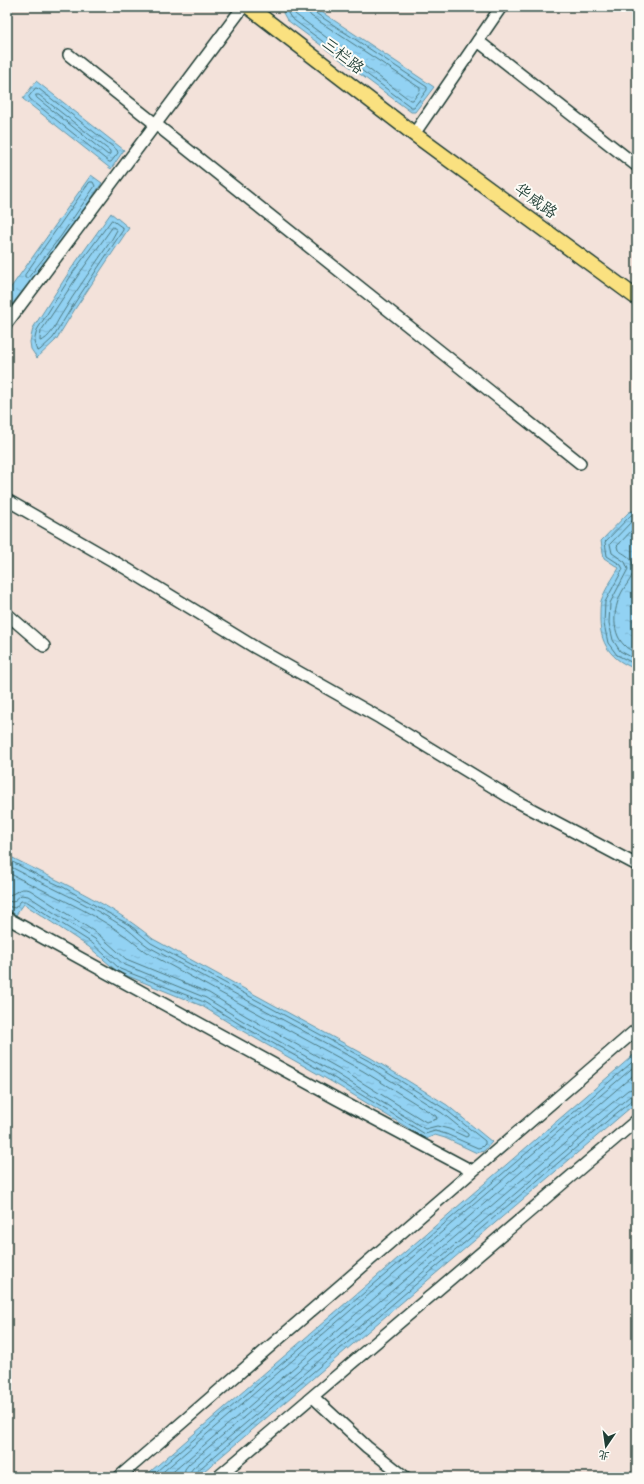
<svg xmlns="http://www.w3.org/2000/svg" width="644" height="1484" font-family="Dekko,'LXGW WenKai TC',sans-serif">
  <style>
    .water { fill: url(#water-ripples); stroke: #6496a7 }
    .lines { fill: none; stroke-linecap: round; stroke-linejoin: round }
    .shore { stroke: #4d7980; stroke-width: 1 }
    .minor-casing { stroke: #1f3d34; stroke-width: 14 }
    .major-casing { stroke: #1f3d34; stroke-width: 17 }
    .minor { stroke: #fdfcf7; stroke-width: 11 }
    .major { stroke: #fae180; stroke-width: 14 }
    .labels { text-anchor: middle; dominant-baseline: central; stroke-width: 4; stroke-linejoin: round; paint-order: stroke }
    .street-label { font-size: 16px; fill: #1f3d34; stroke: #fdfcf7 }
  </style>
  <defs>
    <pattern id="water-ripples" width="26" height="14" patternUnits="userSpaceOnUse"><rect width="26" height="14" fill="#92d2f3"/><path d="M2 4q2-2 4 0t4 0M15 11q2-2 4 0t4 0" fill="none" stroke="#7db5d1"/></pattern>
  </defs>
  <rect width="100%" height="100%" fill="#f3e2da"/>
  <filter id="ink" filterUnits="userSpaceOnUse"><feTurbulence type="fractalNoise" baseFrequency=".025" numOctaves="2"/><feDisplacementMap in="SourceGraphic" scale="8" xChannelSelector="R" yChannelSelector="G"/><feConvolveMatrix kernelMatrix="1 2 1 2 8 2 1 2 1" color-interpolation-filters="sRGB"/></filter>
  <g filter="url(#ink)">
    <!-- water -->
    <g class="water">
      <path d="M285 7H314L434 87 415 112H411L287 20 283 13Z"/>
      <path d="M36 81 124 150 111 169 23 99Z"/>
      <path d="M91 175 102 183 64 238 7 311V293Z"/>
      <path d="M111 213 129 228 75 309 56 340 37 358 31 349 30 342 33 328 71 269Z"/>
      <path d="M637 510V669C611 661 599 643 600 616 600 611 600 605 601 601 605 589 613 578 619 568L604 558 601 541 629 512Z"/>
      <path d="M7 855C57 881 109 902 153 939L371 1058 447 1105 492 1142 484 1151 477 1153 445 1138 435 1135 426 1139 332 1082 239 1029 202 1006 118 972 89 947 24 904 16 915 7 909Z"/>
      <path d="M637 1052V1102L197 1477H144Z"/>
    </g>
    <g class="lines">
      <!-- shore -->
      <g class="shore">
        <path d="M288 7V13L291 18 411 107H414L427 90V87L314 12 312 7"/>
        <path d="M293 7V12L295 14 410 100H413L420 91V88L311 16 308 12 307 7"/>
        <path d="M36 88 39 89 117 150 118 153 111 162H109L30 99 29 97Z"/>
        <path d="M36 95H39L110 151V154L108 155 37 98Z"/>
        <path d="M90 182H93L95 186 61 236 28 278H25V275Z"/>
        <path d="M112 220 123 228V230L72 307 53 338 40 350 37 351 34 342 37 330 74 271Z"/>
        <path d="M113 227 117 230 112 239C95 265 76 290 60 317 55 325 50 339 40 341V339L41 331 79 274Z"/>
        <path d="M637 514 631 515 605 542 607 556 621 565 623 569 605 602 604 624 608 643 617 655 637 665"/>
        <path d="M637 519 633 520 610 544 612 553 625 562 628 569 610 603 609 623 613 640 620 651 637 660"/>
        <path d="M637 525 617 546 618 550C624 554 631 557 633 564 636 574 628 582 623 590 614 605 610 631 624 645 627 649 633 651 637 653"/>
        <path d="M7 859 39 876 63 887 131 926 151 943 369 1061 445 1109 485 1141V1144L482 1147 478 1148 446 1134 435 1131 425 1134 334 1078 241 1025 204 1002 120 969 92 943 26 901H21L15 908 7 906"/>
        <path d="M7 865C47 886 89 904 127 929 135 935 141 942 149 947L366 1065 442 1113 468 1134V1136L466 1137 449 1129 437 1126 425 1129 337 1074 243 1021 206 998 123 964 95 939 28 896 21 895 13 902 7 901"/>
        <path d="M7 872C46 893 88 909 124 935 132 940 138 947 146 952L363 1071 436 1116 437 1119 426 1122 340 1069 246 1016 209 993 126 959 98 934 30 890C17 886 17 895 7 895"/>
        <path d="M150 1477 637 1058"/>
        <path d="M157 1477 637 1064"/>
        <path d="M167 1477 637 1072"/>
        <path d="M184 1477 185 1469 189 1464 606 1108 628 1090 637 1088"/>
        <path d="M190 1477V1472L193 1468 610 1113 630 1096 637 1094"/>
        <path d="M195 1477 196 1472 613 1116 633 1100 637 1099"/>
      </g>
      <defs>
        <g id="minor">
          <path d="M478 41 637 166"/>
          <path d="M69 55 580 463"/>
          <path d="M414 134 501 7"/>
          <path d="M7 323 243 7"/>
          <path d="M7 500 127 569 256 648 380 718 516 801 637 865"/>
          <path d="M7 614 44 646"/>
          <path d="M7 918 337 1099 472 1171"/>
          <path d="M313 1397 367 1447 405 1477"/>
          <path d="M119 1477 637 1029"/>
          <path d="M218 1477 637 1120"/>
        </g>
        <path id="major" d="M249 7 414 134 637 298"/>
      </defs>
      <!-- minor casing -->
      <use href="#minor" class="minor-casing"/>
      <!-- major casing -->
      <use href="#major" class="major-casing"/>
      <!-- minor -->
      <use href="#minor" class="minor"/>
      <!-- major -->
      <use href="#major" class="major"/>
    </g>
  </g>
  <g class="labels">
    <!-- street labels -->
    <g class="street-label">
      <text transform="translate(342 57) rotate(38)">三栏路</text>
      <text transform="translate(535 202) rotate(36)">华威路</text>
    </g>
  </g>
  <!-- margin -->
  <rect width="644" height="1484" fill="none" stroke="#fdfcf7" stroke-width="24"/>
  <rect x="12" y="12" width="620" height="1460" fill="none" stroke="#1f3d34" stroke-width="1.5" filter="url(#ink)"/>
  <!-- north arrow -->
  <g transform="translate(606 1446) rotate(193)" stroke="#fdfcf7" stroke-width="3" paint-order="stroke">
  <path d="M0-3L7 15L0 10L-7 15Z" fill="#1f3d34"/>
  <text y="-6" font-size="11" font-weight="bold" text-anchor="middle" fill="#1f3d34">北</text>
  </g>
</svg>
